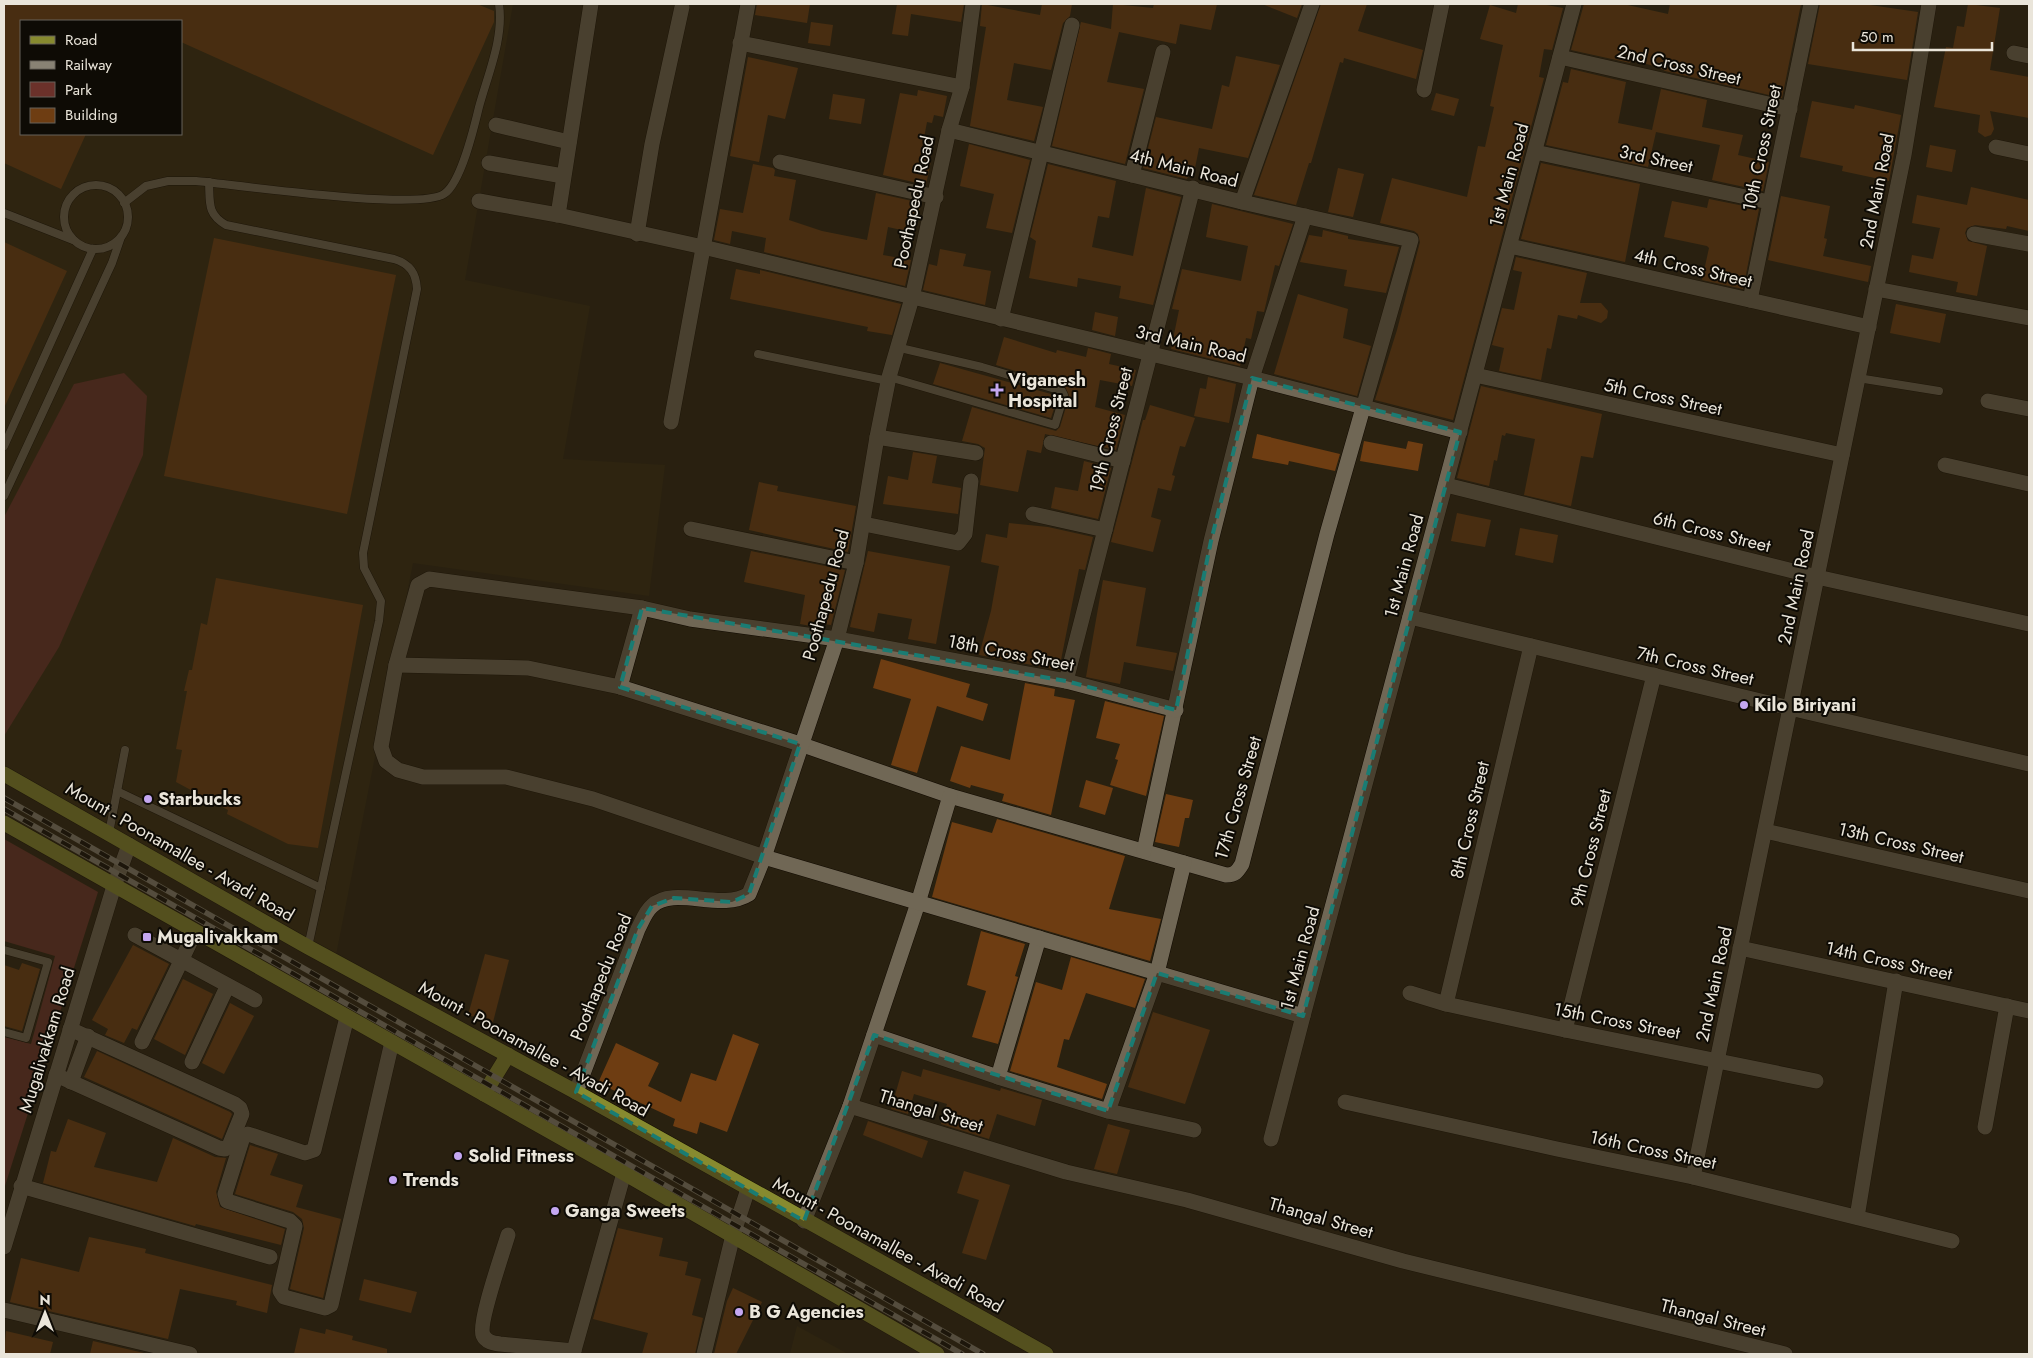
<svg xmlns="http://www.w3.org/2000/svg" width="2033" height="1358" font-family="Jost,sans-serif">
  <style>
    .built { fill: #332911; fill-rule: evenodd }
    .green { fill: #6b312a }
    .building { fill: #6e3d12 }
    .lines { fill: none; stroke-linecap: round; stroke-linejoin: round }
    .lane-casing { stroke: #110a00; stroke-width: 9 }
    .street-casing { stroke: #110a00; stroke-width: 16 }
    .secondary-casing { stroke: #110a00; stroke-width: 16 }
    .primary-casing { stroke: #110a00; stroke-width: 16 }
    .lane { stroke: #706755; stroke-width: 8 }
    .street { stroke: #706755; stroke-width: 15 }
    .secondary { stroke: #706755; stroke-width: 15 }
    .primary { stroke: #878a2f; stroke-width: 15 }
    .rail-casing { stroke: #888274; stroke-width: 5.5 }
    .rail { stroke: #0e0b05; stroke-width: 4; stroke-dasharray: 11; stroke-linecap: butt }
    .marked { fill: none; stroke: #1a7c73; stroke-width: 4; stroke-dasharray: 10 6; stroke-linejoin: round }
    .poi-dot { fill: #c4a7f1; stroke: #0e0b05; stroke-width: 2 }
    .labels { text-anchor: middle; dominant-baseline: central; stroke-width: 4; stroke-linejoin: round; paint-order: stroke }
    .street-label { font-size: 18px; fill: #eae5da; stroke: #0e0b05 }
    .poi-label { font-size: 18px; font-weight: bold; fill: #eae5da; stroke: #0e0b05; text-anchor: start }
  </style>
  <rect width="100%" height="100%" fill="#292110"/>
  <!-- built -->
  <g class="built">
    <path d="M4 4H513L465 280 590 306 563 459 665 465 649 596 413 563 336 955 4 768ZM21 21H181V134H21Z"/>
    <path d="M797 1326 848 1354H790Z"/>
  </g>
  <!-- green -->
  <g class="green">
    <path d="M124 373 147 396 143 455 59 647 4 736V517L74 384Z"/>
    <path d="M4 839 98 892 4 1189V1037L31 1044 55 956 4 941Z"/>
  </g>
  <!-- building -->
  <g class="building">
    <path d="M4 4H477L494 11V22L433 155 181 42V21H21V134H86L61 189 4 163Z"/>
    <path d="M757 4H810L807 23 755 15Z"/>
    <path d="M897 4H964L961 22 911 14 908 36 892 34Z"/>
    <path d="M982 4 1040 15 1042 4H1072L1070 16 1063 23 1051 70 1014 63 1007 100 1043 107 1034 141 970 126 986 27 980 26Z"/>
    <path d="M1113 4 1153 8 1154 4H1217L1211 30 1180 24 1176 44 1119 32 1107 82 1144 89 1125 164 1052 146 1081 22 1111 29Z"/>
    <path d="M1262 4H1302L1297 18Z"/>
    <path d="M1321 4H1367L1358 31 1423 50 1416 79 1344 58 1343 63 1340 62 1311 163H1309L1296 205 1254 195Z"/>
    <path d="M1518 4H1541L1563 8 1552 50 1544 49 1539 77 1544 78 1453 420 1375 400 1397 330 1420 242 1418 234 1414 231 1380 223 1392 178 1467 197 1478 146 1485 147 1494 107 1490 106 1503 45 1480 39 1490 5 1516 13Z"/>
    <path d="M1584 4H1623L1668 14 1670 4H1801L1782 98 1665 71 1658 67 1631 60 1630 63 1571 50Z"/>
    <path d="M1820 4H1863L1918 12 1907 80 1808 64Z"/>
    <path d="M1968 4 2000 8 1990 70 2029 77V118L1990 111 1994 129 1991 135 1985 137 1978 132 1980 115 1934 107 1946 47 1953 48 1957 26 1964 27Z"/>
    <path d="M811 22 833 25 830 46 808 43Z"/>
    <path d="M1236 56 1280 65 1248 158 1199 148 1193 178 1188 177 1187 179 1143 168 1156 117 1212 129 1222 85 1229 87Z"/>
    <path d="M748 57 798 68 785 119 768 115 759 162 730 156Z"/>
    <path d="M1571 69 1626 82 1618 123 1652 130 1661 89 1707 100 1702 127 1743 135 1738 155 1769 162 1763 191 1712 180 1720 145 1656 132 1648 167 1546 145 1563 82 1568 83Z"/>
    <path d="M918 90 947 96 943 117 934 115 932 123 927 122 920 158 931 161 926 185 883 175 900 93 917 96Z"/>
    <path d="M1436 93 1459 99 1454 116 1431 110Z"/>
    <path d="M833 94 865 99 861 124 829 119Z"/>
    <path d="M1812 101 1854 109 1855 105 1901 115 1889 181 1842 171 1843 166 1800 157Z"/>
    <path d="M969 144 1030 160 1012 233 986 228 994 194 960 186Z"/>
    <path d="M1930 145 1956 150 1952 172 1926 167Z"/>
    <path d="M1541 163 1640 184 1625 262 1521 239Z"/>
    <path d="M753 164 773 168 775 170 774 176 796 180 789 220 822 231 867 240 876 193 921 203 915 233 888 227 883 255 911 260 905 286 764 252 766 238 732 231 730 244 714 240 720 209 743 213Z"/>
    <path d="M1048 164 1116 181 1109 218 1098 216 1092 247 1133 256 1146 188 1181 197 1153 305 1119 298 1121 286 1078 278 1077 287 1029 278 1036 241 1030 237Z"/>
    <path d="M1338 168 1364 174 1353 217 1328 212Z"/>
    <path d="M1971 187 2029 200V231L2007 226 2006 229 1975 225 1967 228 1965 233 1968 241 1987 246 1977 296 1956 292 1958 282 1909 272 1912 255 1933 259 1940 228 1912 223 1917 195 1967 205Z"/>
    <path d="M1781 196 1830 206 1824 238 1827 239 1823 256 1871 266 1868 282 1768 260Z"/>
    <path d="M1709 199 1759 209 1743 289 1702 280 1709 248 1707 246 1664 237 1672 201 1707 208Z"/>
    <path d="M1212 204 1293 224 1279 266 1275 265 1264 312 1257 311 1251 339 1246 338 1240 366 1171 349 1179 310 1172 309 1182 269 1241 281 1248 246 1206 237Z"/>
    <path d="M1323 230 1348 236V239L1399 247 1386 293 1344 286 1347 270 1300 262 1309 235 1322 237Z"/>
    <path d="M214 238 396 275 347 514 164 476Z"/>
    <path d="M4 242 67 271 4 408Z"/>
    <path d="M940 249 966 254 963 266 991 271 985 305 923 290 929 264 937 266Z"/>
    <path d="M1516 257 1587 273 1580 303H1601L1608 311 1607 318 1601 323 1578 315 1577 319 1558 315 1551 349 1547 348 1541 380 1499 371 1504 348 1492 345 1502 308 1514 310 1522 272 1513 270Z"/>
    <path d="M736 269 760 274V270L901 304 892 335 867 331 868 327 730 299Z"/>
    <path d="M1298 294 1348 309 1343 338 1371 346 1357 396 1274 374Z"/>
    <path d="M1896 304 1946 314 1940 343 1890 333Z"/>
    <path d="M1095 312 1118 317 1115 336 1092 330Z"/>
    <path d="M1004 337 1056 353 1057 350 1086 357 1088 348 1111 354 1109 364 1136 370 1132 386 1100 380 1095 407 1125 415 1116 450 1045 434 1041 453 1027 450 1018 492 980 485 985 448 978 444 962 441 972 407 1056 431 1060 427 1069 397 1064 386 996 365Z"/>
    <path d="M940 363 1058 396 1051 418 933 384Z"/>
    <path d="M1208 377 1236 384 1229 423 1194 416 1200 388 1206 389Z"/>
    <path d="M1481 386 1602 414 1593 458 1581 456 1571 506 1524 495 1535 439 1506 433 1505 436 1502 435 1497 461 1494 460 1489 486 1457 478Z"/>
    <path d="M1150 405 1195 418 1185 447 1180 446 1172 475 1175 476 1171 491 1158 488 1151 517 1161 520 1153 552 1111 542 1143 420H1145Z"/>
    <path d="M1257 434 1340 454 1335 471 1289 461 1288 465 1252 458Z"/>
    <path d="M1364 441 1406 449 1408 441 1423 444 1418 471 1360 461Z"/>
    <path d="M913 452 937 456 932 483 961 488 958 514 883 504 888 476 908 480Z"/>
    <path d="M1084 461 1111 468 1098 519 1051 508 1055 487 1078 491Z"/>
    <path d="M759 482 778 486 777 491 856 506 848 552 749 530Z"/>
    <path d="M1457 513 1491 520 1485 547 1451 541Z"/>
    <path d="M1009 523 1048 527 1093 537 1085 570 1079 569 1059 670 979 655 991 611 999 566 981 562 986 534 1007 538Z"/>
    <path d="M1520 528 1558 535 1553 563 1515 555Z"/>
    <path d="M751 551 845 570 831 625 818 623 817 627 800 624 805 595 744 582Z"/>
    <path d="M868 551 950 566 936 644 908 639 912 619 878 613 874 632 850 627Z"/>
    <path d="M216 578 363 605 318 848 288 844 227 814 228 810 176 782 182 750 176 749 187 691H184L189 670H192L201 623 207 625Z"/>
    <path d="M1103 580 1146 588 1136 646 1177 653 1173 671 1124 662 1120 684 1086 677Z"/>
    <path d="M881 659 970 684 966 697 988 704 983 721 937 706 917 773 891 765 911 699 873 688Z"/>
    <path d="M1025 683 1055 689 1054 696 1075 700 1051 815 1002 801 1004 794 971 785 970 788 950 781 961 746 1010 760Z"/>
    <path d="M1105 701 1164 716 1146 796 1110 785 1118 760 1115 759 1120 744 1096 738Z"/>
    <path d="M1086 780 1113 788 1105 815 1079 807Z"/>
    <path d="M1166 794 1193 800 1189 818H1185L1179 847 1155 842Z"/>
    <path d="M997 819 1125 856 1109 909 1161 919 1150 961 932 897 952 822 992 833Z"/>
    <path d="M981 931 1025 944 1015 976 1018 977 998 1044 972 1037 986 991 967 985Z"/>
    <path d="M133 945 169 964 137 1030 132 1028 124 1043 105 1035 108 1029 92 1020Z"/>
    <path d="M485 954 509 960 493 1022 468 1015Z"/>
    <path d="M1071 957 1145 979 1135 1008 1086 993 1069 1040 1064 1039 1057 1067 1107 1084 1102 1099 1010 1071 1036 982 1062 990Z"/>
    <path d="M22 963 40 969 22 1031 4 1026V965L19 970Z"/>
    <path d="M183 979 213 994 185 1055 154 1039Z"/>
    <path d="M230 1003 254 1016 224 1074 202 1063Z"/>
    <path d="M1153 1012 1210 1030 1185 1104 1128 1087Z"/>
    <path d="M733 1034 759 1044 727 1132 700 1122 697 1134 673 1126 675 1119 598 1083 616 1043 659 1063 648 1086 681 1102 691 1073 716 1081Z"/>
    <path d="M97 1051 230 1112 232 1114 222 1139 84 1077Z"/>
    <path d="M923 1069 1000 1091 1001 1088 1042 1100 1035 1126 997 1114 989 1139 941 1124 947 1104 914 1094 908 1114 891 1109 902 1071 921 1077Z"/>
    <path d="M68 1119 106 1133 94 1167 157 1182 173 1138 215 1157 226 1158 216 1192 220 1207 285 1229 281 1245 196 1224 195 1226 188 1224 43 1183 51 1151 56 1152Z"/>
    <path d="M868 1121 928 1141 922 1158 863 1135Z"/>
    <path d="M1108 1124 1130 1130 1117 1174 1094 1169Z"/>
    <path d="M250 1145 278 1154 270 1175 303 1185 296 1207 341 1219 323 1298 290 1289 304 1228 302 1219 293 1212 235 1194Z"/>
    <path d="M964 1171 1010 1185 986 1260 962 1253 979 1200 957 1193Z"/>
    <path d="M618 1228 663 1238 659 1256 688 1262 685 1275 701 1279 692 1315 703 1318 695 1354H642L648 1333 593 1319Z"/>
    <path d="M89 1237 146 1249 145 1253 272 1285 267 1313 236 1305 237 1301 180 1289 168 1339 10 1302 21 1258 79 1272Z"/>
    <path d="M364 1279 417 1292 411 1313 359 1300Z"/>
    <path d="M733 1288 762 1302 736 1354H714L727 1301Z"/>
    <path d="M300 1328 325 1334 326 1329 353 1336 352 1340 387 1349V1354H294Z"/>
    <path d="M6 1331 53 1342 50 1354H4Z"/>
    <path d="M93 1341 148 1354H90Z"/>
  </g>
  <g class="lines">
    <defs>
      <g id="lane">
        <path d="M209 182C210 203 207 214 226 225L394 259C410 264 416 273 417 289L363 553 364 568 381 601 379 621 308 947"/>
        <circle cx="96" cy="217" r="32"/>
        <path d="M124 203 146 186 168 181H196C237 185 418 211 444 194 461 183 474 128 479 107 488 74 504 38 499 4"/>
        <path d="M4 213 73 240"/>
        <path d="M758 354 888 381"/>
        <path d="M889 377 1055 425 1064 395 1062 391 982 367 896 347"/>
        <path d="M1858 378 1939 391"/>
        <path d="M4 446 93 249"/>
        <path d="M4 496 112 263 121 237"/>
        <path d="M117 791 321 888"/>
        <path d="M109 833 125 750"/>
        <path d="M4 950 48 962 26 1038 4 1032"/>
      </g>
      <g id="street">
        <path d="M740 43 962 87"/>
        <path d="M2014 53 2029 56"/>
        <path d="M1560 57 1790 109"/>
        <path d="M1424 90 1442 4"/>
        <path d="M496 125 569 142"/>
        <path d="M1996 147 2029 154"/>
        <path d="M1535 152 1769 202"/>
        <path d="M780 162 936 197"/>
        <path d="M489 163 563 176"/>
        <path d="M1132 175 1163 52"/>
        <path d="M479 201 558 215 703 247 1252 378 1460 432"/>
        <path d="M1242 202 1312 4"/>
        <path d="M558 215 591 4"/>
        <path d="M637 234 652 144 682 7"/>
        <path d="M1974 234 2029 244"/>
        <path d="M1510 246 1869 327"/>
        <path d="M1876 289 2029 318"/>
        <path d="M1750 300 1811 4"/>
        <path d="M1001 319 1072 25"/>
        <path d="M1475 375 1842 455"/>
        <path d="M1988 401 2029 409"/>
        <path d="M671 422 748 4"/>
        <path d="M877 437 976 453"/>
        <path d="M1051 443 1123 461"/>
        <path d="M1945 465 2029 484"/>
        <path d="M1446 485 1817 577 2029 624"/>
        <path d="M1033 514 1105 530"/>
        <path d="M864 524 958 543 965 534 971 481"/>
        <path d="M691 529 856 563"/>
        <path d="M396 665 528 668 620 687 800 744 950 796 1226 875C1235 875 1237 872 1242 864L1327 534 1411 240 1242 202 949 130"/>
        <path d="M1066 681 1193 188"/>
        <path d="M620 687 642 608"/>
        <path d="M1765 831 2029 891"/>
        <path d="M1144 851 1211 541 1252 378 1305 216"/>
        <path d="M764 857 593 799 506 777H423L398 770 386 761 381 747 396 665 418 585 429 579 642 608 690 619 837 639 1066 681 1176 710"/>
        <path d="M135 935 255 1000"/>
        <path d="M1740 948 2029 1011"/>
        <path d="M1410 993 1446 1004 1565 1030 1816 1081"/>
        <path d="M1446 1004 1531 646"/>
        <path d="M347 1017 314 1150 305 1153 248 1134 243 1137 225 1194 227 1201 290 1221 295 1226 280 1291 284 1297 325 1308 331 1305 392 1042"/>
        <path d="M1565 1030 1654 675"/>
        <path d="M874 1035 998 1077 1039 938"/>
        <path d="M142 1042 195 932"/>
        <path d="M192 1062 227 987"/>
        <path d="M56 1075 219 1148 225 1149 229 1146 242 1114 240 1108 235 1104 70 1029"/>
        <path d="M998 1077 1108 1111 1157 973 1184 863"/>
        <path d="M71 1082 88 1036"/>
        <path d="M1345 1102 1557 1149 1693 1177 1952 1241"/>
        <path d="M850 1106 1066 1172 1187 1200 1403 1261 1785 1354"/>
        <path d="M1108 1111 1194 1130"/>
        <path d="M1985 1127 2007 1006"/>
        <path d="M1271 1139 1303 1016"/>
        <path d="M1693 1177 1790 708 2029 764"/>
        <path d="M21 1186 270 1257"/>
        <path d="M1857 1217 1896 981"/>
        <path d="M804 1221 850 1106 918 903 950 796"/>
        <path d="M508 1235C503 1252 478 1323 483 1335 486 1342 493 1343 500 1344L574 1351"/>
        <path d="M4 1310 190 1354"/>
        <path d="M573 1354 624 1173"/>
        <path d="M704 1354 733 1235 748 1189"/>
      </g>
      <g id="secondary">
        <path d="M1410 617 1790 708 1904 155 1929 4"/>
        <path d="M764 857 1303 1016 1574 4"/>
        <path d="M576 1092 638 929C642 922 645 912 652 906 674 885 721 912 749 894L764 857 837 639 856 563 877 437 889 377 912 298 949 130 962 87 973 4"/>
        <path d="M4 1247 114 886 129 845"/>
      </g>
      <g id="primary">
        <path d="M4 774 308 947 576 1092 1046 1354"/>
        <path d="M4 823 624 1173 937 1354"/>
        <path d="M484 1094 508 1055"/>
      </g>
    </defs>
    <!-- lane casing -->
    <use href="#lane" class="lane-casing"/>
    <!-- street casing -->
    <use href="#street" class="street-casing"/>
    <!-- secondary casing -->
    <use href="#secondary" class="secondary-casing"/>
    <!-- primary casing -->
    <use href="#primary" class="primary-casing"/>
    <!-- lane -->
    <use href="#lane" class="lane"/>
    <!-- street -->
    <use href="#street" class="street"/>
    <!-- secondary -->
    <use href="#secondary" class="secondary"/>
    <!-- primary -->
    <use href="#primary" class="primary"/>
    <defs>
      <g id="rail">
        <path d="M4 798 983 1354"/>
        <path d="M4 809 962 1354"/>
      </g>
    </defs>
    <!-- rail casing -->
    <use href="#rail" class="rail-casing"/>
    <!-- rail -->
    <use href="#rail" class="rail"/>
  </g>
  <!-- marked area -->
  <path d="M0 0H2033V1358H0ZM1252 378 1460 432 1303 1016 1157 973 1108 1111 874 1035 804 1221 576 1092 638 929 652 906 674 898 732 902 749 894 800 744 620 687 642 608 1066 681 1176 710 1211 541Z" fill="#292110" fill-opacity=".55" fill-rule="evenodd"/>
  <path class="marked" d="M1252 378 1460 432 1303 1016 1157 973 1108 1111 874 1035 804 1221 576 1092 638 929 652 906 674 898 732 902 749 894 800 744 620 687 642 608 1066 681 1176 710 1211 541Z"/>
  <!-- markers -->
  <g class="poi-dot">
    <path d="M994.5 382.5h5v5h5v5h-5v5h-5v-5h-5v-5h5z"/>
    <circle cx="1744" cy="705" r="5"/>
    <circle cx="148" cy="799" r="5"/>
    <rect x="142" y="932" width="10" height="10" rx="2.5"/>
    <circle cx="458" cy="1156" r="5"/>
    <circle cx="393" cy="1180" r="5"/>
    <circle cx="555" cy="1211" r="5"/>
    <circle cx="739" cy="1312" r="5"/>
  </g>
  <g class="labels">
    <!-- street labels -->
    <g class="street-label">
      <text transform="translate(1679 65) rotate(13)">2nd Cross Street</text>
      <text transform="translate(1762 148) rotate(-78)">10th Cross Street</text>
      <text transform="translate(1656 159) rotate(12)">3rd Street</text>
      <text transform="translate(1184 168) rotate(14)">4th Main Road</text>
      <text transform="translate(1509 175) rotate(-75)">1st Main Road</text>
      <text transform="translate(1877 191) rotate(-79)">2nd Main Road</text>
      <text transform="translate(914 202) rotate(-78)">Poothapedu Road</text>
      <text transform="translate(1693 268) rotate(13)">4th Cross Street</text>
      <text transform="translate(1191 344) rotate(13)">3rd Main Road</text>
      <text transform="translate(1663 397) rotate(12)">5th Cross Street</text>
      <text transform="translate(1111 430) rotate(-76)">19th Cross Street</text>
      <text transform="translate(1712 532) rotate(14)">6th Cross Street</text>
      <text transform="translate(1404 566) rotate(-75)">1st Main Road</text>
      <text transform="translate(1796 587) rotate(-78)">2nd Main Road</text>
      <text transform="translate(826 595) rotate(-75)">Poothapedu Road</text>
      <text transform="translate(1011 653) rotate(11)">18th Cross Street</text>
      <text transform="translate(1695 666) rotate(13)">7th Cross Street</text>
      <text transform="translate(1238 798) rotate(-74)">17th Cross Street</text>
      <text transform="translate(1470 820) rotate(-77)">8th Cross Street</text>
      <text transform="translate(1901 843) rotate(13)">13th Cross Street</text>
      <text transform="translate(1591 848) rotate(-76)">9th Cross Street</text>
      <text transform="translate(180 852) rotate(30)">Mount - Poonamallee - Avadi Road</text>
      <text transform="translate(1300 958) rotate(-75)">1st Main Road</text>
      <text transform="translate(1889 961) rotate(12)">14th Cross Street</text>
      <text transform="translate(601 977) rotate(-68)">Poothapedu Road</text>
      <text transform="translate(1714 984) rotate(-78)">2nd Main Road</text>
      <text transform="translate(1617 1021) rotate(11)">15th Cross Street</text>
      <text transform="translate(47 1040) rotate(-73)">Mugalivakkam Road</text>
      <text transform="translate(534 1049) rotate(29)">Mount - Poonamallee - Avadi Road</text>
      <text transform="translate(931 1111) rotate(17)">Thangal Street</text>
      <text transform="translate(1653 1150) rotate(12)">16th Cross Street</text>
      <text transform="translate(1321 1218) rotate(16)">Thangal Street</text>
      <text transform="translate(888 1245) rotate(29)">Mount - Poonamallee - Avadi Road</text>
      <text transform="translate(1713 1318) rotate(14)">Thangal Street</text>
    </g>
    <!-- poi labels -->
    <g class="poi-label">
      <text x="1008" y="380">Viganesh<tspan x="1008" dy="21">Hospital</tspan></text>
      <text x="1754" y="705">Kilo Biriyani</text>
      <text x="158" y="799">Starbucks</text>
      <text x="157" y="937">Mugalivakkam</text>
      <text x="468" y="1156">Solid Fitness</text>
      <text x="403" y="1180">Trends</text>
      <text x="565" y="1211">Ganga Sweets</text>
      <text x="749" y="1312">B G Agencies</text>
    </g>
  </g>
  <!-- border -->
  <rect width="2033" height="1358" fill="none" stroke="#eae5da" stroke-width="10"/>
  <!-- legend -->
  <rect x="20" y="20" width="162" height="115" fill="#0e0b05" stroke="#66625a"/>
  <rect x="30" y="36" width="25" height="8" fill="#878a2f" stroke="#66625a"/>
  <text x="65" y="45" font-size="15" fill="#eae5da">Road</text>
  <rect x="30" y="61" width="25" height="8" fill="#888274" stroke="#66625a"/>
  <text x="65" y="70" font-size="15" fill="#eae5da">Railway</text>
  <rect x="30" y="82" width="25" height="15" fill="#6b312a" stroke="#66625a"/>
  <text x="65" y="95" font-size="15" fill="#eae5da">Park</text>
  <rect x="30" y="108" width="25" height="15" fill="#6e3d12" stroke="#66625a"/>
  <text x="65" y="120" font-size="15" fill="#eae5da">Building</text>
  <!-- north arrow -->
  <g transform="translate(45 1313)" stroke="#0e0b05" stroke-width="4" paint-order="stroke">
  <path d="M0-4L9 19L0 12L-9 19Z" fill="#eae5da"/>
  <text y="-8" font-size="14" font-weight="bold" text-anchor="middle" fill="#eae5da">N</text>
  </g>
  <!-- scale -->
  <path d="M1853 42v8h139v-8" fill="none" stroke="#eae5da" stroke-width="2.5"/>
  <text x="1860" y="42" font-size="15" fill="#eae5da" stroke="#0e0b05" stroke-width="4" paint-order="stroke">50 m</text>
</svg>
